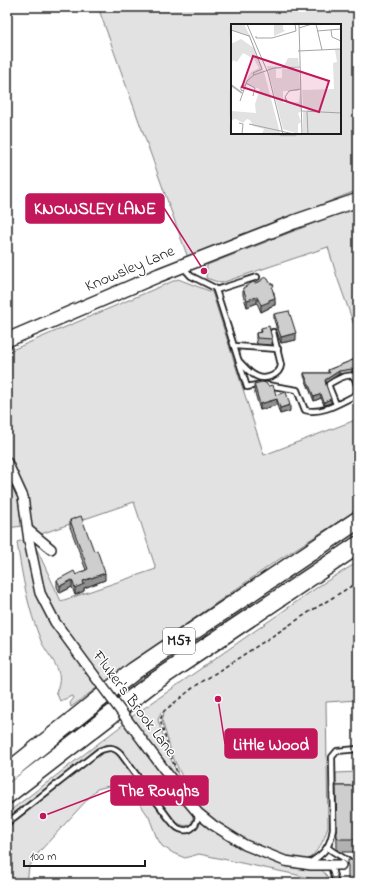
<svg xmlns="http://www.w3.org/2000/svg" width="365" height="890" font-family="'Indie Flower',sans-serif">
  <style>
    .green { fill: #e2e2e2; stroke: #7f7f7f; fill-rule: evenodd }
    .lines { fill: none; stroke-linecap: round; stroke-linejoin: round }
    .lane-casing { stroke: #1c1c1c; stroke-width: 8 }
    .street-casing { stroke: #1c1c1c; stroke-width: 12 }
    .secondary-casing { stroke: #1c1c1c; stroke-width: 16 }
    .highway-casing { stroke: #1c1c1c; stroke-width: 20 }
    .path { stroke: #1c1c1c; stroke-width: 1.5; stroke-dasharray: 4 3; stroke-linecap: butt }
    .lane { stroke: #fff; stroke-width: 4.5 }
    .street { stroke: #fff; stroke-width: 9 }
    .secondary { stroke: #fff; stroke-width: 13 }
    .highway { stroke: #fff; stroke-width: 17 }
    .street-bridge-casing { stroke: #1c1c1c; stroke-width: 12; stroke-linecap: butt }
    .street-bridge { stroke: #fff; stroke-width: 9 }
    .wall { fill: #b1b1b1; stroke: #1c1c1c }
    .shaded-wall { fill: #909090; stroke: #1c1c1c }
    .building { fill: #cecece; stroke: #1c1c1c }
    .labels { text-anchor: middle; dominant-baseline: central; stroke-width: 3; stroke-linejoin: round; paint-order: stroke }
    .shield { fill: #fff; stroke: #606060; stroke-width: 1 }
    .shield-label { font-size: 15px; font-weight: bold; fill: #1c1c1c }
    .street-label { font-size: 16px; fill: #1c1c1c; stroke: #fff }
    .inset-river { fill: none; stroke: #b8b8b8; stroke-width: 2 }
    .inset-road { fill: none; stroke: #a4a4a4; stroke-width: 1 }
    .view { fill: #c2185b; fill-opacity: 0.15; stroke: #c2185b; stroke-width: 2 }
    .inset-edge { fill: none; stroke: #1c1c1c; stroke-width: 2 }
    .leader { fill: none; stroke: #c2185b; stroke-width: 1.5 }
    .callout-dot { fill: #c2185b; stroke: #fff; stroke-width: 1.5 }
    .callout { fill: #c2185b; stroke: #c2185b; stroke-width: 1.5 }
    .callout-label { font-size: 17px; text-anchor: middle; font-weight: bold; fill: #fff }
  </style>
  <rect width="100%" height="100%" fill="#fff"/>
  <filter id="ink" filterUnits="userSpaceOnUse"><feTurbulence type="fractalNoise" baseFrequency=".025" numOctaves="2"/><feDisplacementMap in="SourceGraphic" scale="8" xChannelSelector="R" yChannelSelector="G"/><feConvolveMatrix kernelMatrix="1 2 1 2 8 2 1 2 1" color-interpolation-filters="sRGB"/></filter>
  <g filter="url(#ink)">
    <!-- green -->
    <g class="green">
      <path d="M98 7H358V190L188 258ZM232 25H340V133H232Z"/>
      <path d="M358 206V336L337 277 328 247 221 283 206 278 207 265Z"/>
      <path d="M178 279 212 292 264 455 358 419V509L272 564 172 634 105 683 58 620 41 586 32 539 61 601 156 569 134 502 38 535 31 523 27 496 7 452V352Z"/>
      <path d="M7 473 17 493 23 526 7 528Z"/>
      <path d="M24 540 26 543 52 623 61 638 98 687 71 707 70 703 73 699 72 696 60 701 56 692C67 670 49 659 41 641 28 609 22 576 17 542Z"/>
      <path d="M358 562V700L326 702 328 827C323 844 319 849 307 861L290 858 253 846 214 822V820L207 816 191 801V793L184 781 172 755 162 720 164 714 161 712 158 720 169 755 186 792 130 718 322 584Z"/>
      <path d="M125 723 193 813C194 832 179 826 170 817L118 748C111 744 106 745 100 751L106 749 118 752C129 767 140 782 151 798 158 809 167 825 179 831 186 835 197 830 200 823H204L223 836 320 868 327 876 329 883 293 874 199 854 185 858 173 853 162 846 156 836 149 817 135 797 125 788 113 785 97 789 40 851 29 867 27 883H7V813Z"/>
      <path d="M358 772V798H336V773Z"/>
    </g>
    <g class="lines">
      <defs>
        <g id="lane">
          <path d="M183 267 191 276 215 288 216 290 247 387 261 384 297 390 305 410C322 415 341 402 356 395L358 391"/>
          <path d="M216 290 257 277"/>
          <path d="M234 346 278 349"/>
          <path d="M239 361C244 366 249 373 256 376 265 381 280 375 281 365L273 332"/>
          <path d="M336 404 329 387V384C336 380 345 374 354 376L358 388"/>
          <path d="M7 823 99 751C108 747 114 746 121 754L170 820C173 823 176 828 180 829 192 834 198 823 198 813"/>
          <path d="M327 847C334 853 341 856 348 861"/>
          <path d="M309 863C324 854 331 846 333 828L332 757 337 751 358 749"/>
          <path d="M331 866 336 883"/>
        </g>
        <g id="street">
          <path d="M7 462 23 497 29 541 40 593 55 622 94 675"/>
          <path d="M28 530 51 549"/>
          <path d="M131 725 187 800 198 813 213 825 245 845 285 861 311 865H341"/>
        </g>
        <path id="secondary" d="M7 340 159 275 294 222 358 200"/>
        <g id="highway">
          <path d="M7 773 134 671 358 520"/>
          <path d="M7 795 151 684 358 545"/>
        </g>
      </defs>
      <!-- lane casing -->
      <use href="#lane" class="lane-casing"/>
      <!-- street casing -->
      <use href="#street" class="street-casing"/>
      <!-- secondary casing -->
      <use href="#secondary" class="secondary-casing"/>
      <!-- highway casing -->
      <use href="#highway" class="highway-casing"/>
      <!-- path -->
      <path class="path" d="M177 772 171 756 160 720 164 711 194 687 314 609 358 582"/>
      <!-- lane -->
      <use href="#lane" class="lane"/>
      <!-- street -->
      <use href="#street" class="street"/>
      <!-- secondary -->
      <use href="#secondary" class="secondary"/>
      <!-- highway -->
      <use href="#highway" class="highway"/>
      <defs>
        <path id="street-bridge" d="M94 675 131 725"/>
      </defs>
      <!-- street-bridge casing -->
      <use href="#street-bridge" class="street-bridge-casing"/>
      <!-- street-bridge -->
      <use href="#street-bridge" class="street-bridge"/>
    </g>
    <!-- wall -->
    <g class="wall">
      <path d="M255 283 274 292 275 305 269 307V308L261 312 257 303 247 307 243 295V288Z"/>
      <path d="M274 314 296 340 281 343 276 329V326L274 320Z"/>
      <path d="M261 328 272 339V345L257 344 256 339V333L261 332Z"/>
      <path d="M358 358 352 372 339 374 326 383V385L331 403 324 405 321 398 314 401 304 376V373H328V370Z"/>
      <path d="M254 384 268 386 290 411 280 414 277 405 260 410 254 390Z"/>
      <path d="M70 520 105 580 84 588V591L75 595 72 587 60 593 57 587V580L76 575 86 570 70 527Z"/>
      <path d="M336 786H358V852H340L337 850Z"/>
    </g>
    <!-- shaded-wall -->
    <g class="shaded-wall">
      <path d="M257 297V303L247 307V300Z"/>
      <path d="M275 298V305L269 307V308L261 312V305L269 300Z"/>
      <path d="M296 333V340L281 343V337Z"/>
      <path d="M358 366V369L352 372V369Z"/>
      <path d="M339 371V374L325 383V380Z"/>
      <path d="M321 394V398L314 401V397Z"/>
      <path d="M277 399V405L260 410V404Z"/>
      <path d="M331 399V403L324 405V402Z"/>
      <path d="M290 405V411L280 414V408Z"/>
      <path d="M105 573V580L84 588V591L75 595V588L83 581Z"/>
      <path d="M72 580V587L60 593V586Z"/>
    </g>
    <!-- building -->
    <g class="building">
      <path d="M265 277 268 279 270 283 274 285 272 288 275 298 269 300V302L261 305 257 297 247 300 243 288 253 282 255 283 261 281 262 279Z"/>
      <path d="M289 311 296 333 281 337 276 323 277 322 274 314Z"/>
      <path d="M269 326 272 339 257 338 256 333 262 332 261 328Z"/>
      <path d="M358 358V366L352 369 339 371 325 380 326 385 331 399 324 402 321 394 314 397 304 373H330L328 370Z"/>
      <path d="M262 382 266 383 268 386 273 385 276 395 286 392 290 405 280 408 277 399 260 404 254 384Z"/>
      <path d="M81 516 94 551 97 550 105 573 83 581 84 584 75 588 72 580 60 586 57 580 74 571 76 575 88 569 70 520Z"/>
      <path d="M336 786H358V839H340L337 837Z"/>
      <rect x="348" y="860" width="10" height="23"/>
    </g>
  </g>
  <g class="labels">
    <!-- shield labels -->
    <rect class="shield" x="163" y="628" width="32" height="26" rx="3"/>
    <g class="shield-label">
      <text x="179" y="641">M57</text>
    </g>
    <!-- street labels -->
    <g class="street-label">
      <text transform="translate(130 269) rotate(-23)">Knowsley Lane</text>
      <text transform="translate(134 704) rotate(53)">Fluker's Brook Lane</text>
    </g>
  </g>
  <!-- overview -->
  <g transform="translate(231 24)">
    <rect width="110" height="110" fill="#fff"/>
    <path d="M0 0H13L19 12 33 48 48 105H34H48L49 110H31L33 105 22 102 19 96 16 95 12 99 5 95 0 96V87L25 89 24 80 29 65 13 60 20 48 28 44 23 35 12 29 6 38 2 36 0 41V20L10 15 23 24 18 12 0 6ZM43 0H52V5L54 7 43 12ZM110 25V110H72V88H76V84H72L71 66 103 65 102 39 106 38 104 26ZM57 34H67L68 42 52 44ZM36 42 51 43 45 45V54H51V45L68 44 69 64 67 67H52V79H58L68 78 69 67 71 87 67 89 70 98 67 100V110L52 105Z" fill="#e2e2e2"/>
    <path class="inset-river" d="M0 61 11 69"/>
    <path class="inset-road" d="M16 0 37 49 52 110M68 0 71 110M85 0 91 26M68 4 81 0M0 6 18 12M100 6 101 13 110 17M86 7 110 5M18 11 31 45 22 49 23 51M25 12V14H41L65 7 64 0M67 27 110 25M15 59 24 64 22 72M13 67 10 66V62L15 61M54 74 56 77 54 73 58 67 70 65M9 77 16 57 23 51 43 44 69 43M71 87 110 89M76 88 77 110M8 99 12 100 11 110M18 100 63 110"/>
    <path class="view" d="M22 32 98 57 88 88 11 63Z"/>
    <rect width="110" height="110" class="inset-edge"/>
  </g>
  <!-- callouts -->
  <path class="leader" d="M204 271L164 208M218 699L225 744M43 816L111 790"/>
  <g class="callout-dot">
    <circle cx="204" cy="271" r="4"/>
    <circle cx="218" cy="699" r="4"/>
    <circle cx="43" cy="816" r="4"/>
  </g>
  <g class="callout">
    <rect x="26" y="194" width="138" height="29" rx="4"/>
    <rect x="225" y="729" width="92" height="29" rx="4"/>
    <rect x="111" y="776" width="97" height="29" rx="4"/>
  </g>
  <g class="callout-label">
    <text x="95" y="214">KNOWSLEY LANE</text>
    <text x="271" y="750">Little Wood</text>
    <text x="159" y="796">The Roughs</text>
  </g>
  <!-- margin -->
  <rect width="365" height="890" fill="none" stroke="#fff" stroke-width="24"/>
  <rect x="12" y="12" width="341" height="866" fill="none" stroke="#1c1c1c" stroke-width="1.5" filter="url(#ink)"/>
  <!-- scale -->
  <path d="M24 860v6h121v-6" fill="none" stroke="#1c1c1c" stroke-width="2"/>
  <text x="30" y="860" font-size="12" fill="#1c1c1c" stroke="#ffffff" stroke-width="3" paint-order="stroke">100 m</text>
</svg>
